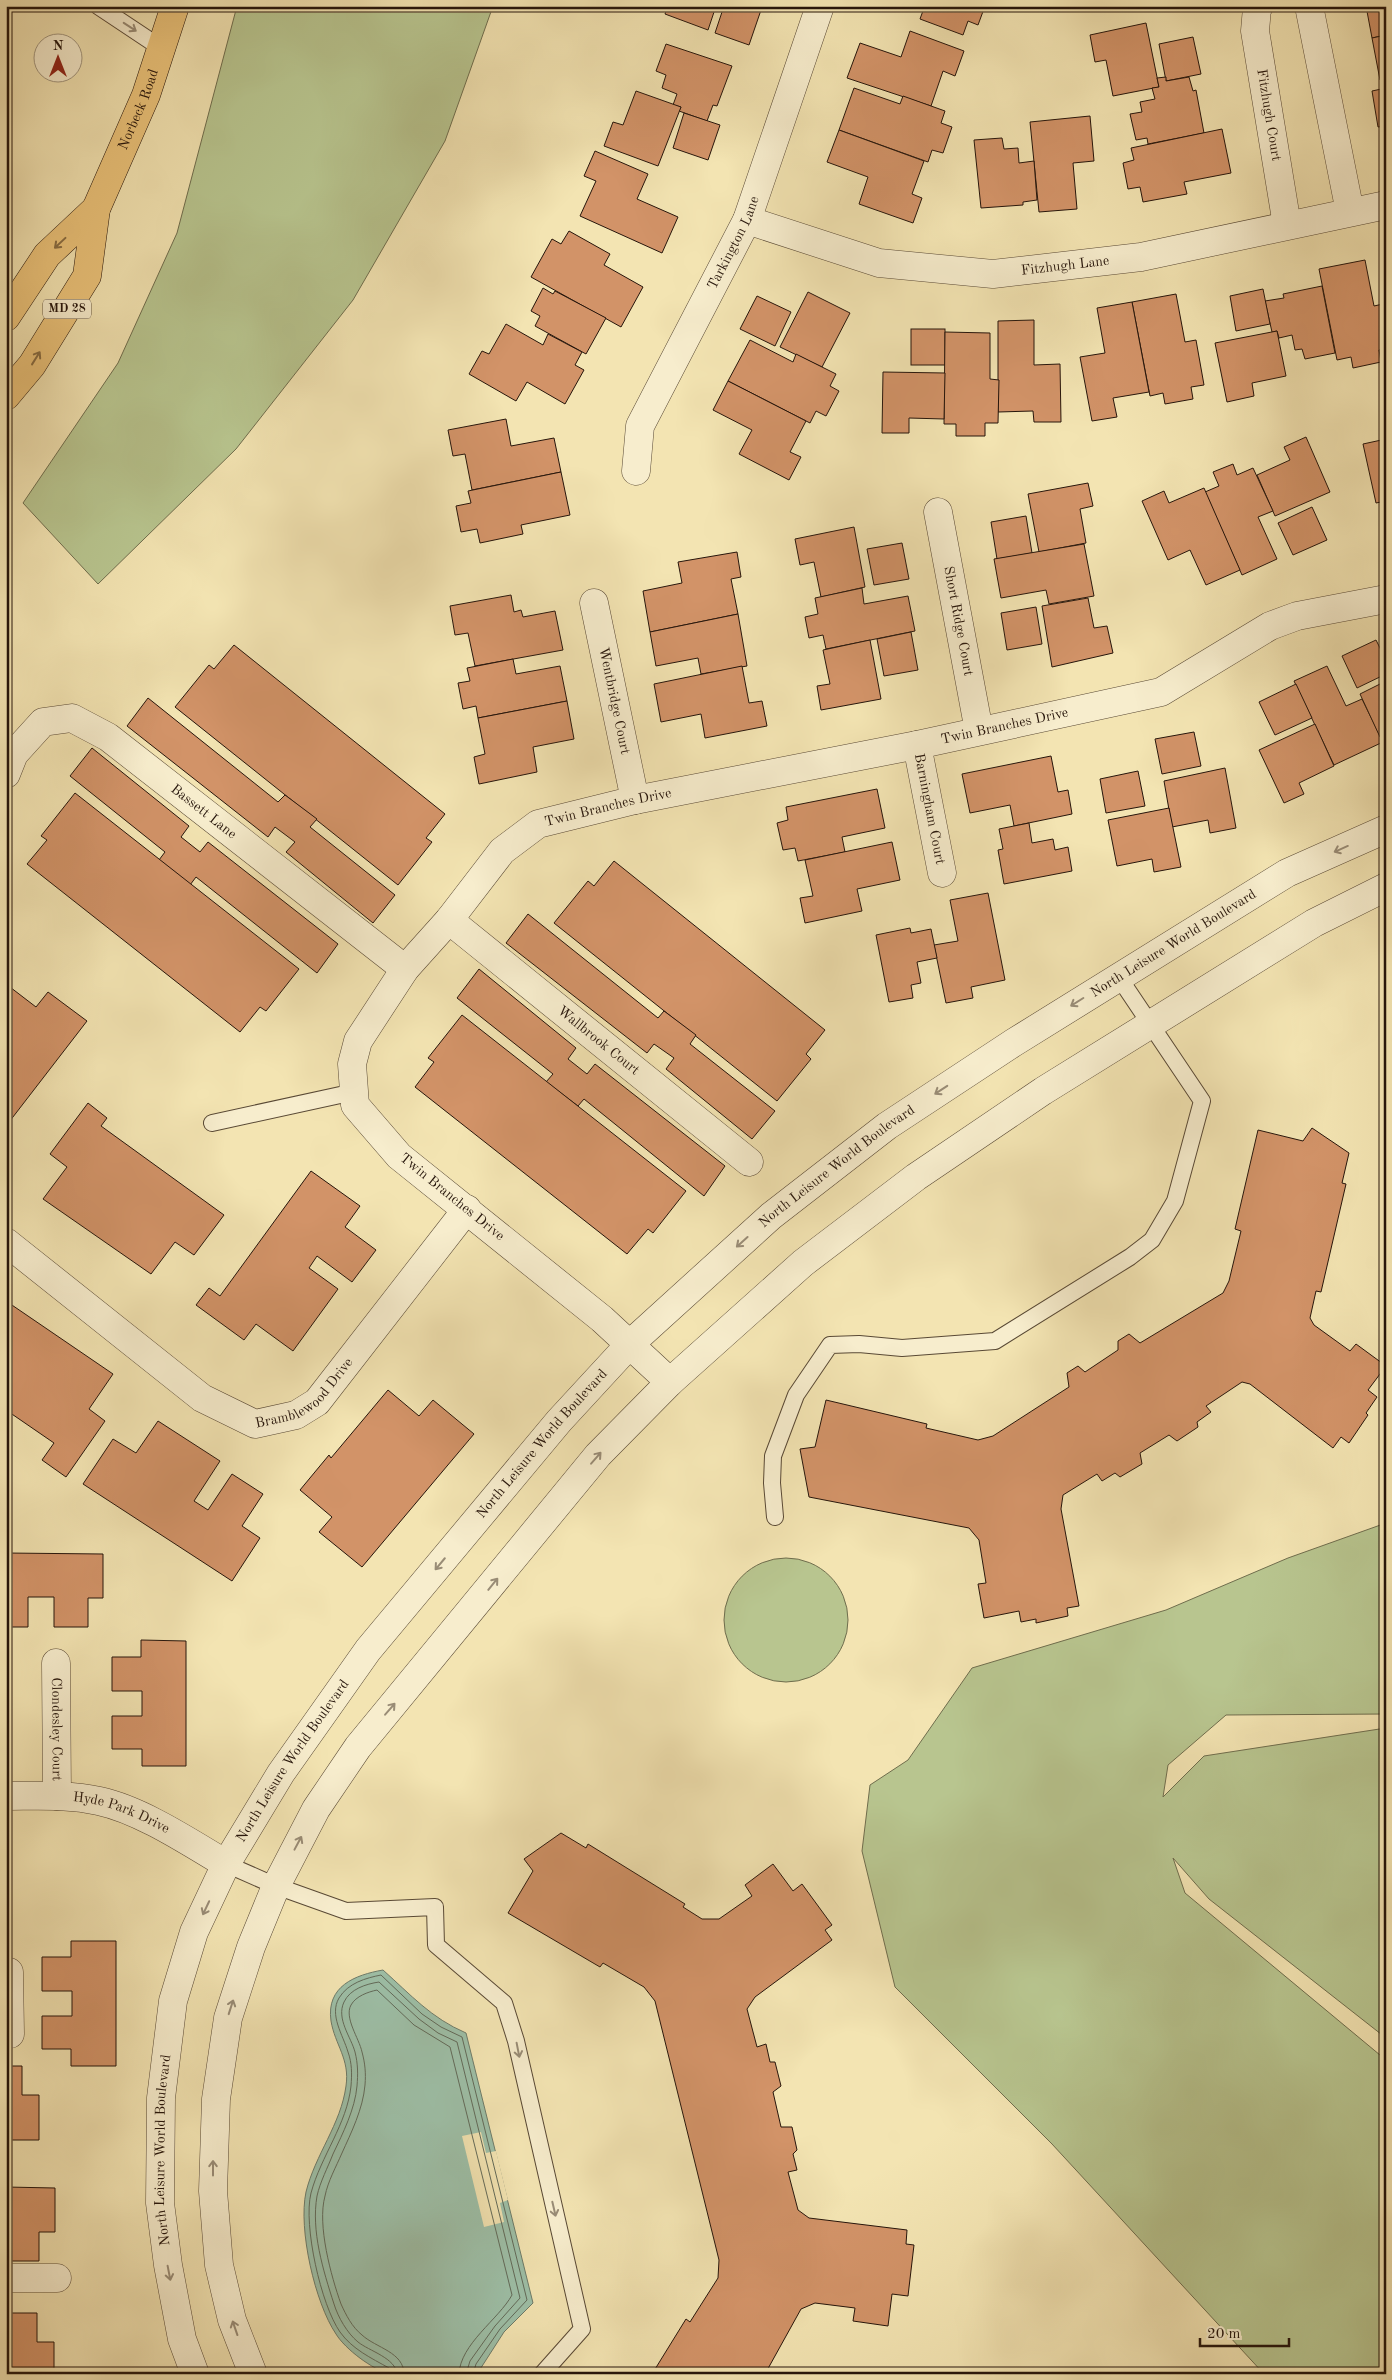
<svg xmlns="http://www.w3.org/2000/svg" width="1392" height="2380" font-family="'Old Standard TT',serif">
  <style>
    .green { fill: #b8c58f; stroke: #6f6d4d }
    .water { fill: #9dbfa7; stroke: #6d7b69 }
    .pier { fill: #f3e4b2 }
    .lines { fill: none; stroke-linecap: round; stroke-linejoin: round }
    .shore { stroke: #626a59; stroke-width: 1 }
    .building { fill: #d29368; stroke: #26150b }
    .service-casing { stroke: #594935; stroke-width: 18 }
    .minor-casing { stroke: #594935; stroke-width: 29 }
    .tertiary-casing { stroke: #594935; stroke-width: 29 }
    .primary-casing { stroke: #26150b; stroke-width: 29 }
    .service { stroke: #f7edcd; stroke-width: 16 }
    .minor { stroke: #f7edcd; stroke-width: 28 }
    .tertiary { stroke: #f7edcd; stroke-width: 28 }
    .primary { stroke: #eac279; stroke-width: 28 }
    .oneway { stroke: #998c76 }
    .oneway2 { stroke: #886c42 }
    .labels { text-anchor: middle; dominant-baseline: central; stroke-width: 4; stroke-linejoin: round; paint-order: stroke }
    .shield { fill: #f7edcd; stroke: #655645; stroke-width: 1 }
    .shield-label { font-size: 12px; font-weight: bold; fill: #26150b }
    .street-label { font-size: 14px; fill: #26150b; stroke: #f7edcd }
  </style>
  <rect width="100%" height="100%" fill="#f3e4b2"/>
  <filter id="stains"><feTurbulence type="fractalNoise" baseFrequency=".004" numOctaves="4"/><feColorMatrix values="0 0 0 0 .2 0 0 0 0 .09 0 0 0 0 .02 0 0 0 .5 -.17"/></filter>
  <radialGradient id="worn" r=".72"><stop offset=".6" stop-color="#630" stop-opacity="0"/><stop offset="1" stop-color="#630" stop-opacity=".3"/></radialGradient>
  <!-- green -->
  <g class="green">
    <path d="M237 6H493L445 141 353 300 236 449 98 584 23 503 118 363 177 233Z"/>
    <path d="M1386 1523V1714L1226 1715 1168 1765 1163 1797 1204 1756 1386 1728V2038L1209 1899 1173 1858 1185 1893 1386 2060V2374H1264L1052 2144 895 1987 862 1851 870 1785 908 1760 972 1668 1166 1610 1288 1558Z"/>
    <circle cx="786" cy="1620" r="62"/>
  </g>
  <!-- water -->
  <path class="water" d="M383 1970C411 1995 431 2018 466 2033L533 2303 504 2332 477 2374C457 2374 437 2374 416 2374 408 2374 398 2376 390 2374 373 2370 345 2349 336 2334 315 2303 298 2229 306 2192 315 2155 341 2124 346 2086 350 2059 335 2045 331 2021 326 1986 355 1975 383 1970Z"/>
  <!-- pier -->
  <path class="pier" d="M481 2132 486 2153 496 2151 508 2200 500 2203 504 2222 484 2227 462 2136Z"/>
  <g class="lines">
    <!-- shore -->
    <g class="shore">
      <path d="M391 2374 389 2368C371 2358 352 2349 340 2332 321 2305 303 2225 311 2193 321 2156 347 2124 351 2086 352 2074 352 2063 348 2052 343 2035 329 2015 339 1998 348 1983 366 1978 381 1975L422 2014 441 2027 462 2037 527 2300 500 2329 476 2364 473 2374"/>
      <path d="M397 2374C396 2358 369 2351 358 2342 347 2333 338 2317 334 2304 323 2270 311 2231 317 2196 320 2182 328 2167 333 2154 343 2133 355 2109 357 2086 358 2074 358 2064 355 2052 351 2037 336 2019 344 2002 350 1989 366 1984 379 1982L419 2019 438 2033 457 2042 520 2298 495 2326 470 2361 466 2374"/>
      <path d="M404 2374C404 2352 376 2348 362 2335 352 2327 346 2315 341 2304 331 2276 317 2225 325 2196 328 2181 336 2167 342 2153 351 2133 363 2109 365 2085 366 2073 365 2063 362 2052 359 2038 344 2018 351 2005 356 1996 368 1992 377 1990L414 2025 450 2047 512 2295C499 2319 460 2344 459 2374"/>
    </g>
  </g>
  <!-- building -->
  <g class="building">
    <path d="M668 6H716L708 30 665 14Z"/>
    <path d="M724 6H751L761 10 749 45 715 33Z"/>
    <path d="M918 6H985L978 25 968 21 963 35 920 19 924 8Z"/>
    <path d="M1366 6H1386V35L1372 38Z"/>
    <path d="M1146 23 1159 87 1113 96 1106 60 1095 62 1090 35Z"/>
    <path d="M910 31 964 51 955 76 943 71 931 106 847 78 860 43 901 57Z"/>
    <path d="M1386 35V79L1380 80 1372 38Z"/>
    <path d="M1193 37 1201 74 1166 81 1159 44Z"/>
    <path d="M666 44 732 66 717 106 713 105 707 121 679 111 681 107 673 105 677 94 662 88 666 75 656 71Z"/>
    <path d="M1166 77V81L1189 77 1193 91 1196 90 1204 133 1148 144 1147 138 1136 140 1130 114 1142 112 1140 102 1155 99 1152 88 1159 87 1157 78Z"/>
    <path d="M854 88 900 104 903 96 945 111 941 123 952 127 943 153 932 150 928 162 839 130Z"/>
    <path d="M1386 88V126L1378 127 1372 91Z"/>
    <path d="M636 91 681 107 658 166 604 146 613 122 623 125Z"/>
    <path d="M684 113 720 125 708 160 673 148Z"/>
    <path d="M1090 116 1094 161 1073 163 1077 209 1039 212 1030 122Z"/>
    <path d="M1222 129 1231 173 1184 182 1187 194 1143 202 1140 187 1128 189 1123 163 1134 160 1131 148Z"/>
    <path d="M839 130 924 161 912 194 922 198 913 223 859 204 868 177 827 162Z"/>
    <path d="M1002 138 1004 149 1018 148 1019 163 1034 161 1037 200 1023 202V205L981 208 974 140Z"/>
    <path d="M595 151 648 174 637 199 678 217 662 253 580 216 596 181 584 176Z"/>
    <path d="M569 231 610 254 604 265 643 287 621 327 531 277 552 239 561 244Z"/>
    <path d="M1365 260 1374 306 1383 304 1386 318V349L1379 350 1381 362 1353 368 1351 357 1337 360 1319 269Z"/>
    <path d="M1322 286 1335 353 1305 359 1302 349 1295 350 1292 335 1279 338 1277 331 1272 332 1265 301 1284 298 1283 294Z"/>
    <path d="M543 288 553 294 555 291 606 318 586 354 535 326 540 316 531 311Z"/>
    <path d="M1263 289 1270 324 1236 331 1230 296Z"/>
    <path d="M808 292 850 313 822 367 780 347Z"/>
    <path d="M1176 294 1185 342 1196 340 1204 385 1191 387 1193 399 1165 404 1163 393 1150 396 1132 302Z"/>
    <path d="M757 296 791 312 775 346 740 329Z"/>
    <path d="M1132 302 1149 392 1113 398 1117 417 1092 421 1080 357 1105 353 1097 308Z"/>
    <path d="M1034 320V365L1060 364 1061 422H1034L1033 411 998 412V321Z"/>
    <path d="M506 324 543 345 548 334 582 352 575 365 584 370 565 404 527 382 516 401 469 374 482 351 489 354Z"/>
    <rect x="911" y="329" width="34" height="36"/>
    <path d="M1277 331 1286 376 1252 383 1254 396 1227 402 1215 343Z"/>
    <path d="M945 332 990 333V379L999 380 998 423H985V436H956V424H944Z"/>
    <path d="M750 340 793 362 796 354 836 374 830 386 839 391 826 416 816 411 810 423 728 381Z"/>
    <path d="M883 372 945 373 944 419 909 418V433H882Z"/>
    <path d="M728 381 806 421 790 452 801 457 789 480 739 454 752 430 713 410Z"/>
    <path d="M506 419 511 446 554 438 561 472 472 490 465 454 453 456 448 430Z"/>
    <path d="M1306 437 1330 492 1275 516 1257 475 1290 460 1284 447Z"/>
    <path d="M1386 439V501L1376 503 1363 444Z"/>
    <path d="M1233 464 1237 475 1253 468 1273 511 1258 517 1277 559 1242 575 1205 492 1219 486 1213 472Z"/>
    <path d="M561 472 570 515 521 525 523 534 480 543 477 529 461 532 456 506 471 503 468 491Z"/>
    <path d="M1088 483 1093 506 1080 509 1086 543 1039 552 1028 494Z"/>
    <path d="M1204 488 1240 570 1206 585 1190 550 1168 560 1142 501 1164 491 1169 503Z"/>
    <path d="M1312 507 1327 540 1293 555 1278 523Z"/>
    <path d="M1026 516 1032 553 997 559 991 522Z"/>
    <path d="M854 527 865 587 821 597 814 562 800 565 795 539Z"/>
    <path d="M902 543 909 579 874 585 867 549Z"/>
    <path d="M1084 544 1094 596 1049 604 1046 590 1001 598 994 559Z"/>
    <path d="M737 552 741 577 731 579 738 614 650 632 643 591 682 583 678 562Z"/>
    <path d="M862 588 864 604 908 596 915 631 826 649 823 635 809 638 805 617 818 614 815 598Z"/>
    <path d="M511 595 514 612 521 610 523 617 555 611 563 650 475 666 468 633 455 635 450 606Z"/>
    <path d="M1088 598 1094 628 1107 626 1113 653 1052 667 1042 606Z"/>
    <path d="M1036 607 1042 644 1007 650 1001 613Z"/>
    <path d="M738 614 747 666 701 674 698 658 656 666 650 632Z"/>
    <path d="M911 632 918 670 884 676 877 639Z"/>
    <path d="M870 640 881 699 821 710 817 686 830 684 823 650Z"/>
    <path d="M1376 640 1386 660V674L1357 688 1342 656Z"/>
    <path d="M234 645 445 814 426 838 432 842 398 885 175 707 209 665 214 669Z"/>
    <path d="M513 659 516 674 560 666 567 701 478 718 476 706 463 709 458 683 470 681 467 668Z"/>
    <path d="M742 666 749 703 762 701 767 726 705 738 701 714 661 722 654 684Z"/>
    <path d="M1327 666 1346 706 1362 699 1383 742 1334 765 1294 681Z"/>
    <path d="M1386 681V734L1380 737 1360 694Z"/>
    <path d="M1296 684 1312 718 1275 735 1259 702Z"/>
    <path d="M148 698 278 802 285 795 317 819 310 827 395 895 373 923 286 852 295 842 275 827 268 837 127 726Z"/>
    <path d="M567 701 574 739 533 747 537 772 479 784 474 757 485 754 478 718Z"/>
    <path d="M1315 724 1334 766 1299 783 1304 794 1284 803 1259 750Z"/>
    <path d="M1194 732 1201 766 1162 774 1155 739Z"/>
    <path d="M92 748 189 826 181 837 200 852 208 842 338 944 317 973 196 877 190 885 159 860 165 852 70 776Z"/>
    <path d="M1051 756 1058 792 1068 790 1072 814 1014 826 1010 805 970 813 962 774Z"/>
    <path d="M1225 768 1236 828 1210 833 1208 820 1172 827 1164 781Z"/>
    <path d="M1138 771 1145 806 1106 813 1100 779Z"/>
    <path d="M877 789 885 828 842 837 845 852 798 861 795 848 783 850 777 823 788 820 786 807Z"/>
    <path d="M75 793 299 969 266 1011 260 1007 240 1032 27 864 47 840 41 836Z"/>
    <path d="M1169 808 1181 867 1154 872 1152 859 1117 866 1108 820Z"/>
    <path d="M1029 823 1032 843 1053 839 1055 850 1068 847 1072 871 1004 884 998 850 1003 849 999 829Z"/>
    <path d="M892 842 900 880 857 889 862 911 805 923 800 898 813 896 805 860Z"/>
    <path d="M614 861 825 1030 806 1054 811 1059 777 1101 554 923 588 881 594 886Z"/>
    <path d="M988 893 1005 980 971 987 973 998 946 1003 934 945 958 941 950 900Z"/>
    <path d="M528 914 658 1018 664 1011 696 1035 690 1044 775 1111 752 1139 666 1069 674 1058 654 1044 647 1053 506 943Z"/>
    <path d="M910 928 911 933 931 929 937 958 917 962 921 983 911 985 913 998 889 1002 876 935Z"/>
    <path d="M479 969 576 1048 568 1059 587 1074 595 1064 725 1166 704 1196 584 1099 578 1106 546 1082 553 1074 457 998Z"/>
    <path d="M6 984 36 1007 48 992 87 1021 6 1126Z"/>
    <path d="M462 1015 686 1191 653 1233 648 1229 627 1254 415 1087 434 1062 428 1058Z"/>
    <path d="M88 1103 107 1118 101 1126 224 1215 194 1255 175 1242 151 1274 43 1199 67 1167 50 1154Z"/>
    <path d="M1312 1128 1349 1153 1342 1183 1346 1184 1321 1292 1316 1291 1310 1318 1314 1325 1350 1351 1356 1344 1386 1366 1368 1390 1377 1397 1366 1413 1368 1415 1349 1443 1341 1437 1333 1448 1250 1384 1242 1382 1206 1406 1211 1412 1197 1422 1198 1427 1177 1441 1169 1435 1140 1453 1142 1464 1120 1477 1115 1473 1102 1481 1097 1474 1063 1495 1061 1509 1079 1606 1067 1608 1068 1616 1036 1623V1619L1021 1622 1019 1611 984 1618 978 1584 986 1583 979 1540 969 1528 809 1497 800 1449 815 1447 826 1400 927 1424 926 1428 978 1440 993 1436 1069 1387 1067 1373 1078 1366 1085 1372 1118 1350V1341L1129 1334 1140 1343 1223 1293 1229 1281 1241 1231 1235 1229 1258 1130 1303 1141Z"/>
    <path d="M311 1171 360 1206 345 1227 376 1250 352 1282 317 1256 309 1268 338 1289 293 1351 256 1324 244 1340 196 1305 209 1288 220 1296Z"/>
    <path d="M6 1301 113 1374 89 1409 105 1421 66 1477 42 1460 54 1443 6 1410Z"/>
    <path d="M388 1390 419 1416 433 1400 474 1434 362 1567 319 1532 332 1517 300 1490 329 1455 331 1458Z"/>
    <path d="M158 1421 220 1461 194 1501 208 1510 232 1474 263 1494 242 1526 260 1538 232 1581 83 1484 113 1439 136 1453Z"/>
    <path d="M6 1553 103 1554V1598H88V1627H54V1597H28V1627H6Z"/>
    <path d="M141 1640 186 1641V1766H142V1749H112V1716H142V1691H112V1657H141Z"/>
    <path d="M561 1833 586 1848 588 1844 685 1904 683 1907 702 1919H719L752 1896 745 1885 773 1864 793 1891 802 1884 832 1925 825 1930 832 1940 755 1997 747 2009 757 2047 766 2044 770 2062H775L781 2086 773 2092 781 2127H792L797 2150 793 2154 797 2170 788 2172 798 2210 809 2218 907 2230 906 2244 914 2245 908 2296 892 2294 888 2326 853 2321 855 2308 815 2303 801 2309 765 2374H652L686 2319 690 2322 718 2278 719 2260 655 2001 644 1987 603 1963 600 1967 508 1913 533 1871 524 1859Z"/>
    <rect x="6" y="1852" width="2" height="84"/>
    <path d="M71 1941H116V2066H71V2049H42V2016H72V1991H42V1957H71Z"/>
    <path d="M6 2066H22V2095H39V2140H6Z"/>
    <path d="M6 2187 55 2188V2232H39V2261H6Z"/>
    <path d="M6 2313H37V2342H54V2374H6Z"/>
  </g>
  <g class="lines">
    <defs>
      <g id="service">
        <path d="M98 6 161 48"/>
        <path d="M212 1123 354 1092"/>
        <path d="M775 1517 772 1483 773 1456 796 1395 830 1345 859 1344 902 1348 995 1341 1130 1257 1152 1240 1175 1201 1202 1101 1118 976"/>
        <path d="M226 1864 276 1886 346 1911 435 1907 436 1945 504 2003 516 2041 582 2329 542 2374"/>
      </g>
      <g id="minor">
        <path id="s1" d="M1259 6 1257 8 1255 31 1287 225"/>
        <path d="M1309 6 1350 212"/>
        <path id="s2" d="M747 220 879 263 993 274 1141 257 1386 205"/>
        <path id="s3" d="M636 471 640 426 747 220 820 6"/>
        <path id="s4" d="M938 512 979 731"/>
        <path id="s5" d="M594 603 635 800"/>
        <path id="s6" d="M917 745 942 873"/>
        <path id="s7" d="M6 774 14 754 43 722 72 718 108 737 405 969"/>
        <path id="s8" d="M449 920 749 1162"/>
        <path id="s9" d="M6 1242 202 1398 255 1424 296 1415 317 1402 467 1209"/>
        <path id="s10" d="M670 1382 602 1319 399 1156 355 1105 352 1064 358 1041 405 969 449 920 502 851 538 824 635 800 917 745 1161 692 1270 626 1297 616 1386 599"/>
        <path id="s11" d="M56 1663 57 1796"/>
        <path id="s12" d="M6 1796C37 1796 68 1794 99 1801 141 1810 189 1842 226 1864"/>
        <path d="M6 1972H9L10 2034H6"/>
        <path d="M6 2278H57"/>
      </g>
      <g id="tertiary">
        <path id="s13" d="M195 2374 182 2339 168 2265 160 2203 161 2098 173 2001 194 1932 226 1864 281 1773 368 1650 559 1421 630 1344 771 1216 887 1126 1013 1043 1287 873 1386 829"/>
        <path d="M253 2374 232 2320 219 2265 213 2191 216 2099 228 2018 251 1947 276 1886 316 1809 358 1747 598 1455 670 1382 803 1263 916 1177 1043 1091 1314 923 1386 887"/>
      </g>
      <g id="primary">
        <path d="M6 317 47 255 96 209"/>
        <path id="s14" d="M6 396 32 365 87 276 96 209 146 95 175 6"/>
      </g>
    </defs>
    <!-- service casing -->
    <use href="#service" class="service-casing"/>
    <!-- minor casing -->
    <use href="#minor" class="minor-casing"/>
    <!-- tertiary casing -->
    <use href="#tertiary" class="tertiary-casing"/>
    <!-- primary casing -->
    <use href="#primary" class="primary-casing"/>
    <!-- service -->
    <use href="#service" class="service"/>
    <!-- minor -->
    <use href="#minor" class="minor"/>
    <!-- tertiary -->
    <use href="#tertiary" class="tertiary"/>
    <!-- primary -->
    <use href="#primary" class="primary"/>
  </g>
  <!-- one-way arrows -->
  <defs><path id="oneway-shaft" d="M-6 0H5M1.5-3L5.5 0L1.5 3" fill="none" stroke-width="1.6" stroke-linecap="round" stroke-linejoin="round" transform="scale(1.25)"/></defs>
  <g class="oneway">
    <use href="#oneway-shaft" transform="translate(130 27) rotate(33)"/>
    <use href="#oneway-shaft" transform="translate(1341 849) rotate(156)"/>
    <use href="#oneway-shaft" transform="translate(1077 1002) rotate(148)"/>
    <use href="#oneway-shaft" transform="translate(941 1090) rotate(147)"/>
    <use href="#oneway-shaft" transform="translate(742 1242) rotate(138)"/>
    <use href="#oneway-shaft" transform="translate(596 1458) rotate(-49)"/>
    <use href="#oneway-shaft" transform="translate(440 1564) rotate(130)"/>
    <use href="#oneway-shaft" transform="translate(493 1584) rotate(-51)"/>
    <use href="#oneway-shaft" transform="translate(390 1709) rotate(-49)"/>
    <use href="#oneway-shaft" transform="translate(298 1843) rotate(-62)"/>
    <use href="#oneway-shaft" transform="translate(206 1908) rotate(115)"/>
    <use href="#oneway-shaft" transform="translate(231 2007) rotate(-72)"/>
    <use href="#oneway-shaft" transform="translate(518 2050) rotate(79)"/>
    <use href="#oneway-shaft" transform="translate(213 2168) rotate(-90)"/>
    <use href="#oneway-shaft" transform="translate(554 2209) rotate(77)"/>
    <use href="#oneway-shaft" transform="translate(169 2273) rotate(79)"/>
    <use href="#oneway-shaft" transform="translate(235 2328) rotate(-109)"/>
  </g>
  <g class="oneway2">
    <use href="#oneway-shaft" transform="translate(60 243) rotate(137)"/>
    <use href="#oneway-shaft" transform="translate(36 358) rotate(-58)"/>
  </g>
  <g class="labels">
    <!-- shield labels -->
    <rect class="shield" x="43" y="299.5" width="48" height="19" rx="4"/>
    <g class="shield-label">
      <text x="67" y="309">MD 28</text>
    </g>
    <!-- street labels -->
    <g class="street-label">
      <text stroke="none"><textPath href="#s14" startOffset="321">Norbeck Road</textPath></text>
      <text stroke="none"><textPath href="#s1" startOffset="111">Fitzhugh Court</textPath></text>
      <text stroke="none"><textPath href="#s3" startOffset="251">Tarkington Lane</textPath></text>
      <text stroke="none"><textPath href="#s2" startOffset="326">Fitzhugh Lane</textPath></text>
      <text stroke="none"><textPath href="#s4" startOffset="111">Short Ridge Court</textPath></text>
      <text stroke="none"><textPath href="#s5" startOffset="100">Wentbridge Court</textPath></text>
      <text stroke="none"><textPath href="#s10" startOffset="1246">Twin Branches Drive</textPath></text>
      <text stroke="none"><textPath href="#s10" startOffset="841">Twin Branches Drive</textPath></text>
      <text stroke="none"><textPath href="#s6" startOffset="65">Barningham Court</textPath></text>
      <text stroke="none"><textPath href="#s7" startOffset="256">Bassett Lane</textPath></text>
      <text stroke="none"><textPath href="#s13" startOffset="1862">North Leisure World Boulevard</textPath></text>
      <text stroke="none"><textPath href="#s8" startOffset="192">Wallbrook Court</textPath></text>
      <text stroke="none"><textPath href="#s13" startOffset="1458">North Leisure World Boulevard</textPath></text>
      <text transform="translate(452 1197) rotate(39)">Twin Branches Drive</text>
      <text stroke="none"><textPath href="#s9" startOffset="370">Bramblewood Drive</textPath></text>
      <text stroke="none"><textPath href="#s13" startOffset="1052">North Leisure World Boulevard</textPath></text>
      <text stroke="none"><textPath href="#s11" startOffset="66">Clondesley Court</textPath></text>
      <text stroke="none"><textPath href="#s13" startOffset="648">North Leisure World Boulevard</textPath></text>
      <text stroke="none"><textPath href="#s12" startOffset="118">Hyde Park Drive</textPath></text>
      <text stroke="none"><textPath href="#s13" startOffset="228">North Leisure World Boulevard</textPath></text>
    </g>
  </g>
  <!-- margin -->
  <rect width="1392" height="2380" fill="none" stroke="#f3e4b2" stroke-width="25"/>
  <rect x="8" y="8" width="1377" height="2365" fill="none" stroke="#26150b" stroke-width="2.5"/>
  <rect x="12" y="12" width="1367" height="2355" fill="none" stroke="#26150b"/>
  <!-- north arrow -->
  <g transform="translate(58 58)"><circle r="24" fill="#f7edcd" stroke="#a3977f"/>
  <path d="M0-4L9 19L0 12L-9 19Z" fill="#8f2418"/>
  <text y="-8" font-size="14" font-weight="bold" text-anchor="middle" fill="#26150b">N</text>
  </g>
  <!-- scale -->
  <path d="M1200 2338v8h89v-8" fill="none" stroke="#26150b" stroke-width="2.5"/>
  <text x="1207" y="2338" font-size="15" fill="#26150b" stroke="#f7edcd" stroke-width="4" paint-order="stroke">20 m</text>
  <rect width="100%" height="100%" filter="url(#stains)"/>
  <rect width="100%" height="100%" fill="url(#worn)"/>
</svg>
